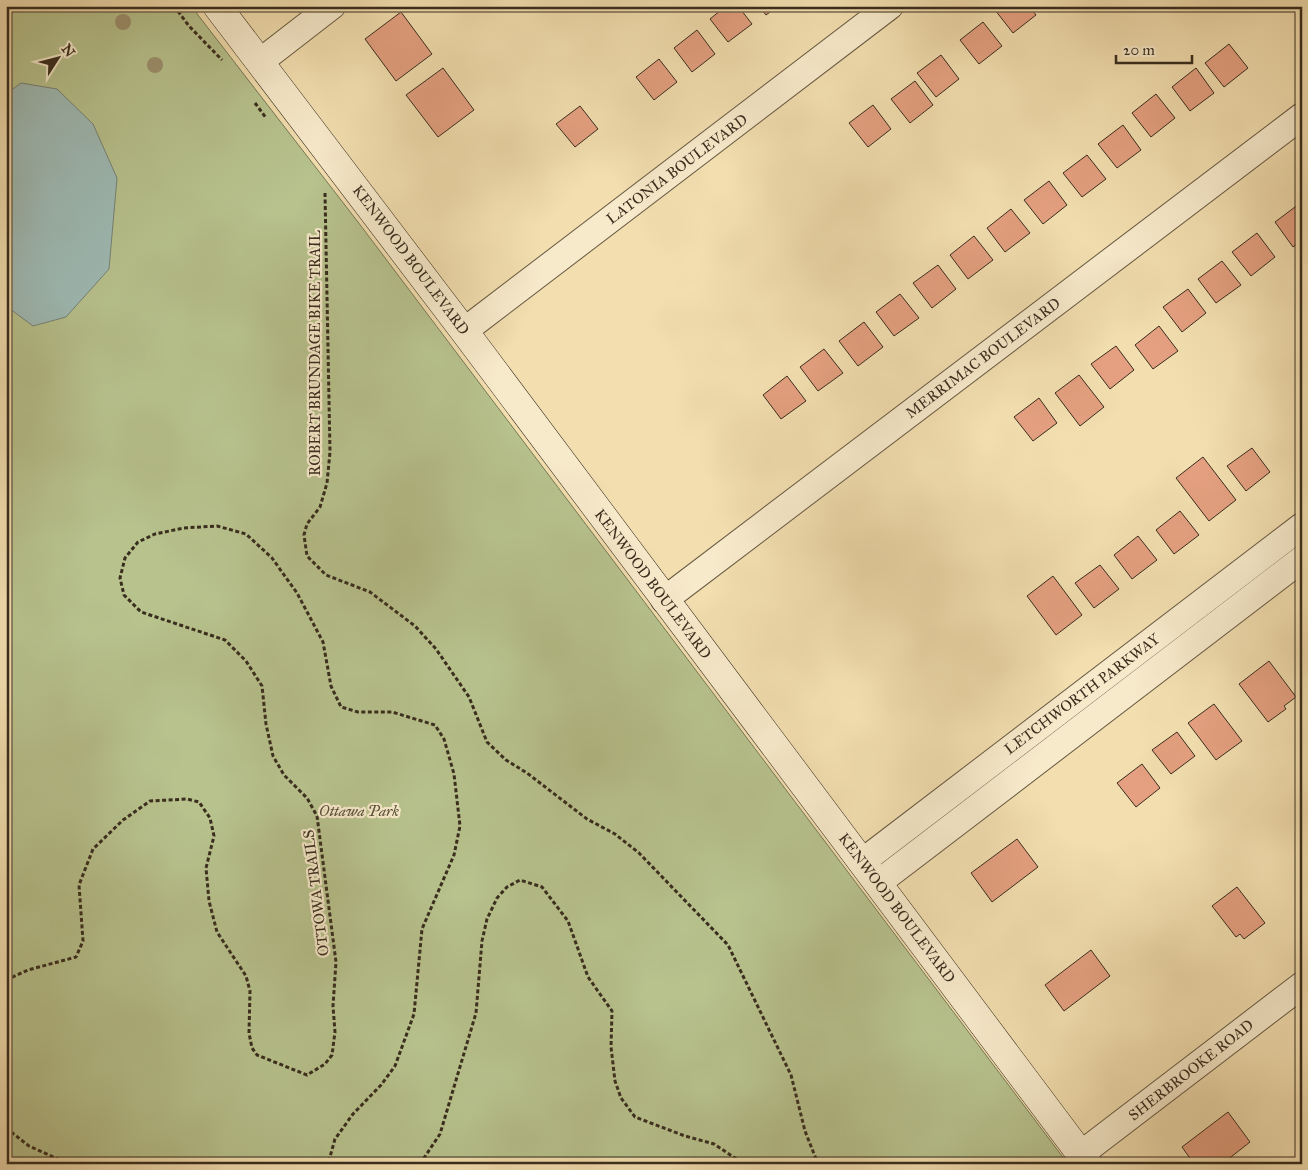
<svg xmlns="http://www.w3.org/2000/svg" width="1308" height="1170" font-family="'IM FELL Great Primer',serif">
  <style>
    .green { fill: #b7c28d; stroke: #787856 }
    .water { fill: #9ebab4; stroke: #768278 }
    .building { fill: #e4a080; stroke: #392d1e }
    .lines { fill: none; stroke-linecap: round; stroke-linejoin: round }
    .street-casing { stroke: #675942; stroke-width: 28 }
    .secondary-casing { stroke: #392d1e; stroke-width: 29 }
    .path { stroke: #392d1e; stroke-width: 3; stroke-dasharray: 4 2.5; stroke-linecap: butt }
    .street { stroke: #f7eacb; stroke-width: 26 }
    .secondary { stroke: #f7eacb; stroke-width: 28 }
    .tree { fill: #9d916f }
    .labels { text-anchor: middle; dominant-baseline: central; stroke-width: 4.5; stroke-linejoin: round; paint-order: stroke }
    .street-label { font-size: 15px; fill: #392d1e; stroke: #f7eacb }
    .park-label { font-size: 15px; font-style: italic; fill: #58523a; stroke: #f7eacb }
  </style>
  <rect width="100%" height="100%" fill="#f2deaf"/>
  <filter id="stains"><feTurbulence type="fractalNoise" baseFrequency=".004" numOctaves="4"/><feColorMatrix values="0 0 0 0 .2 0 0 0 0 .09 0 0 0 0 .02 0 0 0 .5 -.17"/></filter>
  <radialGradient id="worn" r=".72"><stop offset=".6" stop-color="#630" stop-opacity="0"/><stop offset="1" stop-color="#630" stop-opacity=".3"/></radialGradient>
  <!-- green -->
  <path class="green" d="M6 6H191L358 222 1068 1164H6Z"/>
  <!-- water -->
  <path class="water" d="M21 83 57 89 93 124 117 178 109 269 66 317 33 326 6 306V94Z"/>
  <!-- building -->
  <g class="building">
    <path d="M726 6H738L752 24 728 42 710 19Z"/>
    <path d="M759 6H778L766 15Z"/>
    <path d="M999 6H1029L1036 15 1013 33 995 10Z"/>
    <path d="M401 12 432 54 396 81 365 39Z"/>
    <path d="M983 22 1002 46 979 64 960 40Z"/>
    <path d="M697 30 715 54 692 72 674 48Z"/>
    <path d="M1229 44 1248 68 1224 87 1205 63Z"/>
    <path d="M941 55 959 79 936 97 917 73Z"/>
    <path d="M659 59 677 82 654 100 636 77Z"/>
    <path d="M443 68 474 110 438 137 406 95Z"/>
    <path d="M1196 68 1214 93 1190 111 1172 87Z"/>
    <path d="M915 81 933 105 910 123 891 99Z"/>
    <path d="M1156 94 1175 118 1151 137 1132 113Z"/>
    <path d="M873 105 891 129 868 147 849 123Z"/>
    <path d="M580 106 598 129 575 147 556 124Z"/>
    <path d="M1123 125 1141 150 1117 168 1098 144Z"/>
    <path d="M1087 155 1106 179 1082 197 1063 173Z"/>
    <path d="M1049 181 1067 205 1043 224 1024 200Z"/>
    <path d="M1299 204 1302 207V240L1293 247 1275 222Z"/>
    <path d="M1011 209 1030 233 1005 252 987 228Z"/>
    <path d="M1257 233 1275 257 1251 276 1232 252Z"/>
    <path d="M974 236 993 260 968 279 950 255Z"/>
    <path d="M1222 261 1241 285 1216 303 1198 279Z"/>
    <path d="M938 265 956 289 932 308 913 283Z"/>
    <path d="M1188 289 1206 313 1182 332 1163 307Z"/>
    <path d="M900 294 919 318 894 336 876 312Z"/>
    <path d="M864 322 883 347 858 366 839 341Z"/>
    <path d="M1159 326 1178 351 1153 369 1135 345Z"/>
    <path d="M1116 346 1134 370 1110 389 1091 364Z"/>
    <path d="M824 349 843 373 818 391 800 367Z"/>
    <path d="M1079 375 1104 407 1080 426 1055 393Z"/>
    <path d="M787 376 806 401 781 419 763 395Z"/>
    <path d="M1039 398 1057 423 1033 441 1014 417Z"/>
    <path d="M1252 448 1270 472 1246 491 1227 466Z"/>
    <path d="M1203 457 1236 500 1209 521 1176 478Z"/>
    <path d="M1180 511 1199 535 1174 554 1156 530Z"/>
    <path d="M1138 536 1157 560 1132 579 1114 555Z"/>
    <path d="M1100 565 1119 589 1094 608 1075 583Z"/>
    <path d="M1053 576 1082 615 1056 635 1027 596Z"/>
    <path d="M1269 661 1296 697 1284 706 1286 709 1268 722 1239 684Z"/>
    <path d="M1214 704 1242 741 1216 760 1188 723Z"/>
    <path d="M1177 732 1195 756 1171 774 1152 750Z"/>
    <path d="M1142 764 1160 788 1136 807 1117 783Z"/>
    <path d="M1017 839 1038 867 992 902 971 873Z"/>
    <path d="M1237 887 1265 923 1244 939 1240 934 1236 937 1212 906Z"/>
    <path d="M1091 950 1110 976 1064 1011 1045 985Z"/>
    <path d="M1228 1112 1250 1142 1222 1164H1194L1182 1147Z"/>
  </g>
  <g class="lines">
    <defs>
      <g id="street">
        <path d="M261 61 332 6"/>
        <path d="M464 331 890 6"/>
        <path d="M664 600 1302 116"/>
        <path d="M862 862 1302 526"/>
        <path d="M878 883 1302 559"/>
        <path d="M1081 1154 1302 985"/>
      </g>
      <path id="secondary" d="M217 6 464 331 1088 1164"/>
    </defs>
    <!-- street casing -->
    <use href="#street" class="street-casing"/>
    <!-- secondary casing -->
    <use href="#secondary" class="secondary-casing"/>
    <!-- path -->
    <g class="path">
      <path d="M174 6 189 26 222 60"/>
      <path d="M255 103 266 118"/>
      <path d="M325 193 330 452 327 483 320 507 307 524 304 535 307 556 326 575 370 592 415 626 436 649 469 697 487 742 506 760 527 773 587 819 615 834 639 853 728 945 791 1075 805 1131 818 1164"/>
      <path d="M6 980 28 970 76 957 83 941 79 885 93 849 123 820 150 801 187 799 199 802 210 818 214 836 206 868 209 901 217 932 246 976 250 991 249 1033 252 1048 257 1055 307 1075 325 1064 332 1055 335 1032 333 1006 336 962 317 816 307 798 284 775 273 756 266 724 262 686 246 661 225 640 141 612 124 595 120 578 125 558 138 542 155 534 184 528 217 526 246 534 272 558 297 593 323 642 331 686 341 707 358 712H392L435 725 444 739 454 774 460 826 454 855 422 929 414 1014 395 1066 381 1085 353 1114 335 1139 328 1164"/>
      <path d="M6 1128 29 1146 69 1164"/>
      <path d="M420 1164 440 1134 476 1013 482 941 487 919 497 898 507 887 520 880 542 887 568 921 588 977 612 1011 611 1047 615 1081 621 1098 635 1117 685 1136 714 1144 744 1164"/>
    </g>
    <!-- street -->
    <use href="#street" class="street"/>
    <!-- secondary -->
    <use href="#secondary" class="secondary"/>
  </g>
  <!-- trees -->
  <g class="tree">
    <circle cx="123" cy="22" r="8"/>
    <circle cx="155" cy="65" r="8"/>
  </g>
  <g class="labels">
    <!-- street labels -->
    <g class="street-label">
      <text transform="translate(677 169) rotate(-37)">LATONIA BOULEVARD</text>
      <text transform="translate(411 260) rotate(53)">KENWOOD BOULEVARD</text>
      <text transform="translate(315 353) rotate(-90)">ROBERT BRUNDAGE BIKE TRAIL</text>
      <text transform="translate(983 358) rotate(-37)">MERRIMAC BOULEVARD</text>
      <text transform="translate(653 584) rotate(53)">KENWOOD BOULEVARD</text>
      <text transform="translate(1082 694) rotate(-37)">LETCHWORTH PARKWAY</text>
      <text transform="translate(316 893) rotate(-97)">OTTOWA TRAILS</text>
      <text transform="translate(897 908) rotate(53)">KENWOOD BOULEVARD</text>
      <text transform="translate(1191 1070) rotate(-38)">SHERBROOKE ROAD</text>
    </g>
    <!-- park labels -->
    <g class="park-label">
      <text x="359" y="811">Ottawa Park</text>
    </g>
  </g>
  <!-- margin -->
  <rect width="1308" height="1170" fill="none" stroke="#f2deaf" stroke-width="25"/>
  <rect x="8" y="8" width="1293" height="1155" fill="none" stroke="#392d1e" stroke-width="2.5"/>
  <rect x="12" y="12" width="1283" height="1145" fill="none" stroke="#392d1e"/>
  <!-- north arrow -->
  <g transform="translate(58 58) rotate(54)" stroke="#f7eacb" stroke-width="4" paint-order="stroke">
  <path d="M0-4L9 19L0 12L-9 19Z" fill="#392d1e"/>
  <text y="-8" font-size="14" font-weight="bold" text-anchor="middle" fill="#392d1e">N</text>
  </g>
  <!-- scale -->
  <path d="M1116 55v8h76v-8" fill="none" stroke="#392d1e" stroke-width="2.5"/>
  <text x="1123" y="55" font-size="15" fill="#392d1e" stroke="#f7eacb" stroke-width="4" paint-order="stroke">20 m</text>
  <rect width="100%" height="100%" filter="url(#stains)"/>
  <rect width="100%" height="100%" fill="url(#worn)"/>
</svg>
